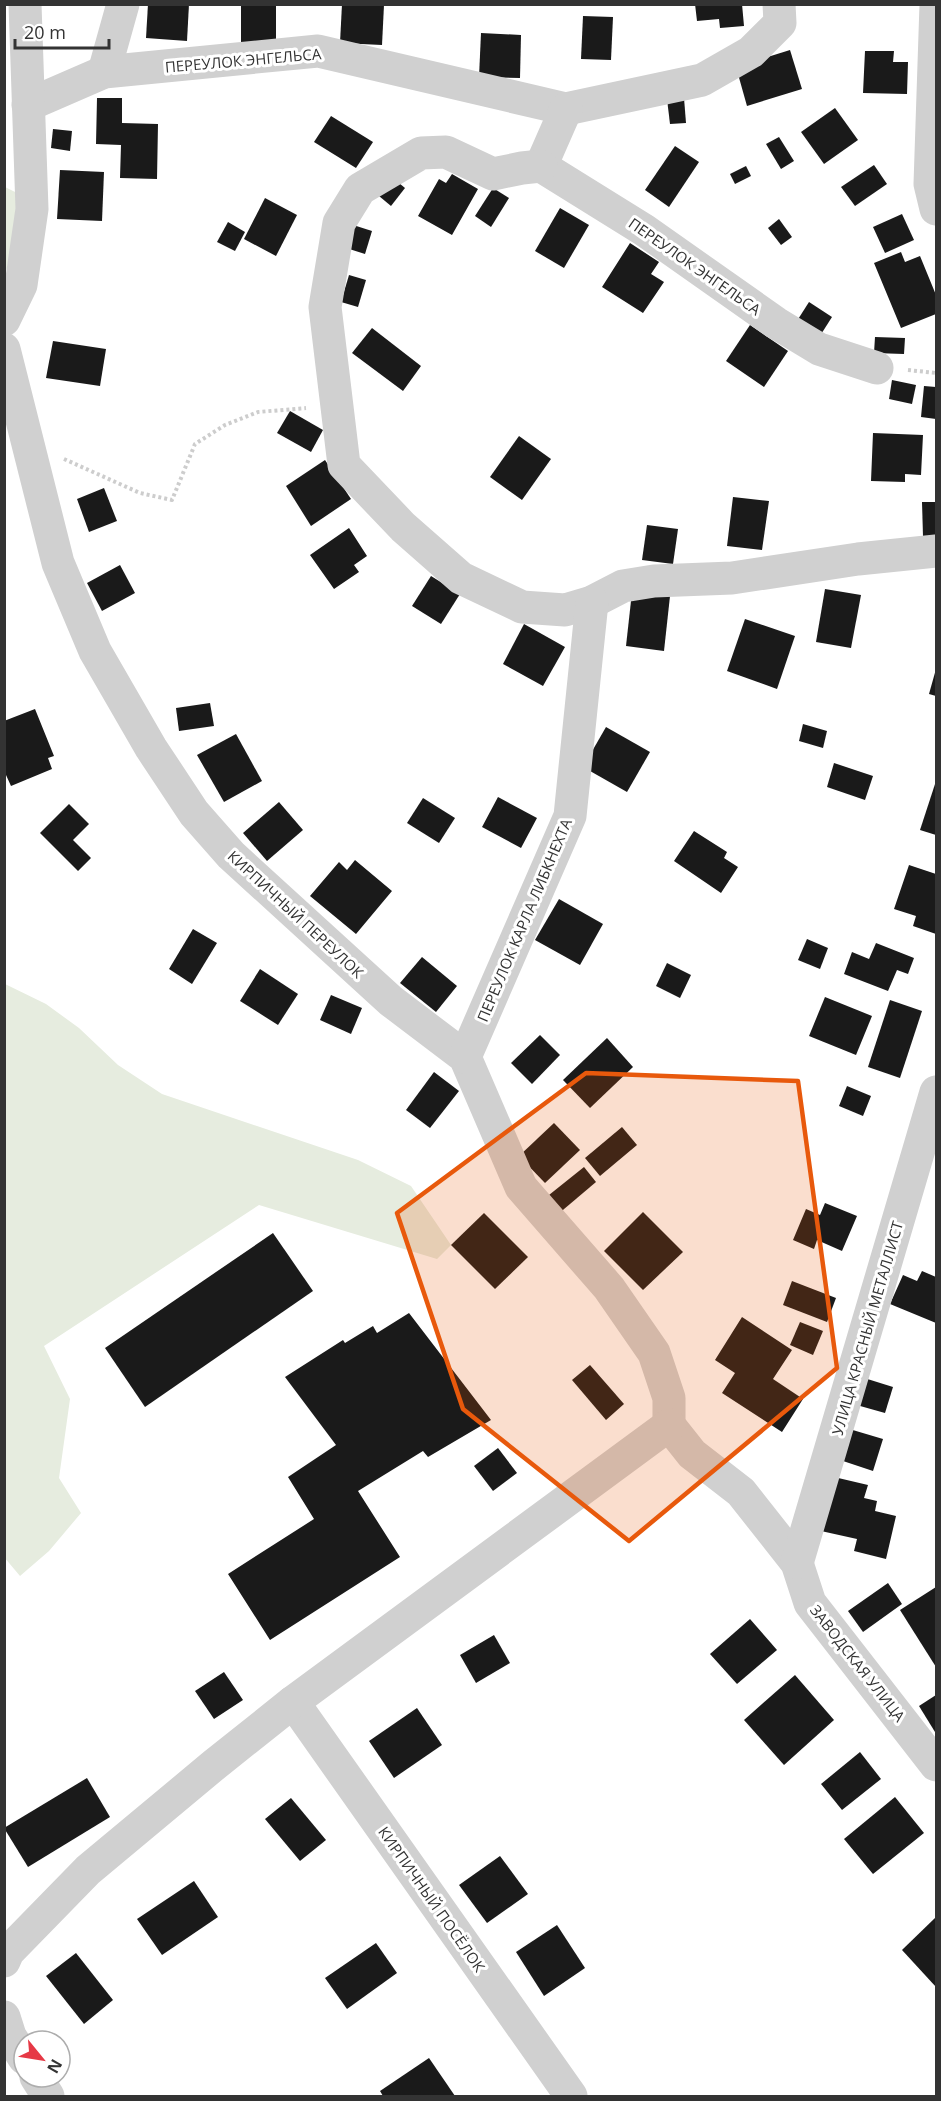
<svg xmlns="http://www.w3.org/2000/svg" width="941" height="2101" font-family="'Open Sans',sans-serif">
  <style>
    .green { fill: #e6ecdf }
    .building { fill: #1a1a1a }
    .lines { fill: none; stroke-linecap: round; stroke-linejoin: round }
    .path { stroke: #cdcdcd; stroke-width: 4; stroke-dasharray: 3 3; stroke-linecap: butt }
    .street { stroke: #d0d0d0; stroke-width: 33 }
    .marked { fill: #e8590c; fill-opacity: 0.2; stroke: #e8590c; stroke-width: 4.5; stroke-linejoin: round }
    .labels { text-anchor: middle; dominant-baseline: central; stroke-width: 6; stroke-linejoin: round; paint-order: stroke }
    .street-label { font-size: 15px; fill: #333; stroke: #fff }
  </style>
  <rect width="100%" height="100%" fill="#fff"/>
  <!-- green -->
  <g class="green">
    <path d="M5 187 17 193 13 249 5 274Z"/>
    <path d="M5 984 46 1004 79 1028 118 1065 162 1094 358 1160 411 1186 451 1245 437 1259 259 1205 44 1346 70 1399 59 1478 81 1513 49 1551 20 1576 4 1557Z"/>
  </g>
  <!-- building -->
  <g class="building">
    <path d="M148 4H189L187 41 146 38Z"/>
    <rect x="241" y="4" width="35" height="38"/>
    <path d="M342 4 384 5 382 45 340 43Z"/>
    <path d="M695 4H742L744 26 720 28 719 19 697 21Z"/>
    <path d="M583 16 613 17 611 60 581 59Z"/>
    <path d="M481 33 521 35 520 78 479 77Z"/>
    <path d="M790 50 802 89 747 106 736 67Z"/>
    <path d="M865 51H894L893 62H908L907 94 863 93Z"/>
    <path d="M97 98H122V123L158 124 157 179 120 178 121 145 96 144Z"/>
    <path d="M684 98 686 123 670 124 667 99Z"/>
    <path d="M835 108 858 140 824 164 801 132Z"/>
    <path d="M331 116 373 142 356 168 314 142Z"/>
    <path d="M53 129 72 131 70 151 51 148Z"/>
    <path d="M779 137 794 161 781 169 766 144Z"/>
    <path d="M675 146 699 162 669 207 645 190Z"/>
    <path d="M874 165 887 184 855 206 841 187Z"/>
    <path d="M746 166 751 176 735 184 730 174Z"/>
    <path d="M60 170 104 172 102 221 57 219Z"/>
    <path d="M452 174 478 189 452 235 418 216 439 179 446 183Z"/>
    <path d="M393 178 405 188 391 206 379 196Z"/>
    <path d="M493 188 509 198 491 227 475 216Z"/>
    <path d="M265 198 297 215 276 256 244 239Z"/>
    <path d="M560 208 589 225 564 268 535 251Z"/>
    <path d="M902 214 914 240 885 253 873 227Z"/>
    <path d="M779 219 792 237 781 245 768 228Z"/>
    <path d="M228 222 245 232 235 251 217 242Z"/>
    <path d="M350 224 372 231 365 254 343 247Z"/>
    <path d="M630 243 659 262 651 274 664 282 643 313 602 287Z"/>
    <path d="M901 252 905 262 920 256 936 295V314L901 328 874 263Z"/>
    <path d="M349 275 366 280 358 307 341 302Z"/>
    <path d="M809 302 832 317 818 339 795 324Z"/>
    <path d="M750 325 788 351 764 387 726 361Z"/>
    <path d="M372 328 421 366 403 391 352 353Z"/>
    <path d="M875 337 905 338 904 354 874 353Z"/>
    <path d="M53 341 106 349 100 386 46 378Z"/>
    <path d="M892 380 916 385 912 404 889 399Z"/>
    <path d="M924 386 936 387V419L921 417Z"/>
    <path d="M290 411 323 430 311 452 277 433Z"/>
    <path d="M873 433 923 435 921 475 905 474V482L871 481Z"/>
    <path d="M519 436 551 459 522 500 490 477Z"/>
    <path d="M325 460 351 499 311 526 286 486Z"/>
    <path d="M104 488 117 521 89 532 77 499Z"/>
    <path d="M733 497 769 501 762 550 727 546Z"/>
    <path d="M922 502H936V536H923Z"/>
    <path d="M647 525 678 529 673 564 642 560Z"/>
    <path d="M349 528 367 556 354 565 359 572 334 589 310 555Z"/>
    <path d="M120 565 135 593 102 611 87 583Z"/>
    <path d="M431 576 460 594 441 624 412 606Z"/>
    <path d="M825 589 861 595 851 648 816 642Z"/>
    <path d="M632 592 670 596 664 651 626 646Z"/>
    <path d="M745 619 795 636 777 689 727 671Z"/>
    <path d="M524 624 565 647 543 686 503 664Z"/>
    <path d="M936 669V696L929 694Z"/>
    <path d="M210 703 214 726 179 731 176 708Z"/>
    <path d="M35 709 54 756 48 758 52 769 11 786 6 775 4 776V721Z"/>
    <path d="M803 724 827 731 823 748 799 741Z"/>
    <path d="M606 727 650 752 627 792 583 767Z"/>
    <path d="M236 734 262 781 224 802 197 755Z"/>
    <path d="M834 763 873 776 865 800 827 787Z"/>
    <path d="M936 781V835L920 830Z"/>
    <path d="M498 797 537 818 521 848 482 827Z"/>
    <path d="M423 798 455 818 439 843 407 823Z"/>
    <path d="M279 802 303 830 267 861 243 833Z"/>
    <path d="M69 804 89 824 73 840 91 858 78 871 40 833Z"/>
    <path d="M694 831 727 852 724 858 738 867 721 893 674 861Z"/>
    <path d="M355 860 392 891 356 934 310 896 339 862 347 870Z"/>
    <path d="M909 865 936 874V934L913 926 916 916 894 909Z"/>
    <path d="M559 899 603 924 580 965 535 940Z"/>
    <path d="M193 929 217 943 192 984 169 969Z"/>
    <path d="M807 939 828 948 820 969 798 960Z"/>
    <path d="M876 943 914 958 908 974 897 970 888 991 844 974 852 952 869 959Z"/>
    <path d="M422 957 457 986 436 1012 400 983Z"/>
    <path d="M667 963 691 975 680 998 656 986Z"/>
    <path d="M260 969 298 994 278 1025 240 1001Z"/>
    <path d="M331 995 362 1008 351 1034 320 1020Z"/>
    <path d="M825 997 872 1016 856 1055 809 1036Z"/>
    <path d="M890 1000 922 1011 900 1078 868 1067Z"/>
    <path d="M540 1035 560 1055 532 1084 511 1063Z"/>
    <path d="M607 1038 633 1067 590 1108 563 1080Z"/>
    <path d="M434 1072 459 1091 430 1128 406 1110Z"/>
    <path d="M847 1086 871 1096 863 1116 839 1106Z"/>
    <path d="M554 1123 580 1150 545 1183 519 1156Z"/>
    <path d="M622 1127 637 1145 600 1176 585 1158Z"/>
    <path d="M584 1167 596 1182 557 1215 544 1199Z"/>
    <path d="M825 1203 857 1216 842 1251 817 1240 814 1249 793 1240 806 1209 820 1215Z"/>
    <path d="M643 1212 683 1252 643 1290 604 1251Z"/>
    <path d="M484 1213 528 1257 495 1289 451 1245Z"/>
    <path d="M273 1233 313 1291 145 1407 105 1348Z"/>
    <path d="M922 1271 936 1277V1323L890 1304 903 1275 917 1281Z"/>
    <path d="M792 1281 836 1298 827 1322 783 1305Z"/>
    <path d="M409 1313 491 1420 428 1457 423 1451 358 1491 400 1557 270 1640 228 1574 314 1519 288 1477 336 1445 285 1377 343 1340 345 1343 373 1326 377 1333Z"/>
    <path d="M742 1317 792 1350 773 1379 803 1399 782 1432 722 1393 735 1373 715 1360Z"/>
    <path d="M800 1322 823 1331 813 1355 790 1345Z"/>
    <path d="M590 1365 624 1404 606 1420 572 1380Z"/>
    <path d="M861 1377 893 1387 885 1413 853 1404Z"/>
    <path d="M846 1428 883 1439 873 1471 837 1459Z"/>
    <path d="M498 1448 517 1473 493 1491 474 1466Z"/>
    <path d="M834 1477 868 1485 864 1498 877 1501 875 1511 896 1516 886 1559 854 1551 857 1539 821 1531Z"/>
    <path d="M888 1583 902 1604 863 1632 848 1611Z"/>
    <path d="M936 1587V1667L900 1610Z"/>
    <path d="M750 1619 777 1650 737 1684 710 1654Z"/>
    <path d="M494 1635 510 1663 476 1683 460 1655Z"/>
    <path d="M224 1672 243 1700 214 1719 195 1691Z"/>
    <path d="M795 1675 834 1720 784 1765 744 1720Z"/>
    <path d="M936 1695V1730L935 1732 919 1706Z"/>
    <path d="M417 1708 442 1745 394 1778 369 1741Z"/>
    <path d="M860 1752 881 1779 842 1810 821 1784Z"/>
    <path d="M87 1778 110 1817 28 1867 4 1828Z"/>
    <path d="M895 1797 924 1833 873 1874 844 1839Z"/>
    <path d="M291 1798 326 1840 300 1861 265 1819Z"/>
    <path d="M500 1856 528 1894 487 1923 459 1885Z"/>
    <path d="M194 1881 218 1917 162 1955 137 1919Z"/>
    <path d="M936 1917V1987L902 1950Z"/>
    <path d="M557 1925 585 1968 544 1996 516 1952Z"/>
    <path d="M376 1943 397 1973 347 2009 325 1978Z"/>
    <path d="M76 1953 113 2000 84 2024 46 1976Z"/>
    <path d="M429 2058 455 2096H383L380 2091Z"/>
  </g>
  <g class="lines">
    <!-- path -->
    <g class="path">
      <path d="M908 370 936 373"/>
      <path d="M64 459 140 493 172 500 195 444 225 425 258 412 306 408"/>
    </g>
    <!-- street -->
    <g class="street">
      <path d="M936 4 930 184 936 209"/>
      <path d="M104 72 123 4"/>
      <path d="M28 105 104 72 318 51 566 109 702 80 751 52 780 23 779 4"/>
      <path d="M566 109 541 166 644 230 776 323 819 349 877 368"/>
      <path d="M541 166 522 168 493 174 446 152 421 153 360 189 339 223 325 307 344 465 403 527 461 578 522 607 565 610 592 602 623 586 654 581 732 578 858 559 936 551"/>
      <path d="M4 320 21 285 32 209 25 4"/>
      <path d="M4 349 58 563 95 651 151 748 194 813 231 855 391 1001 465 1057 521 1187 609 1288 654 1353 669 1398V1425"/>
      <path d="M465 1057 570 816 592 602"/>
      <path d="M669 1425 692 1454 741 1492 797 1563 810 1603 936 1765"/>
      <path d="M797 1563 936 1092"/>
      <path d="M293 1702 571 2096"/>
      <path d="M4 1961 8 1952 88 1870 214 1765 293 1702 669 1425"/>
      <path d="M4 2017 10 2036 24 2058"/>
      <path d="M36 2077 48 2096"/>
    </g>
  </g>
  <!-- marked area -->
  <path class="marked" d="M586 1073 798 1081 837 1368 629 1541 463 1409 397 1213Z"/>
  <g class="labels">
    <!-- street labels -->
    <g class="street-label">
      <text transform="translate(243 60) rotate(-5)">ПЕРЕУЛОК ЭНГЕЛЬСА</text>
      <text transform="translate(695 266) rotate(35)">ПЕРЕУЛОК ЭНГЕЛЬСА</text>
      <text transform="translate(296 914) rotate(43)">КИРПИЧНЫЙ ПЕРЕУЛОК</text>
      <text transform="translate(524 920) rotate(-67)">ПЕРЕУЛОК КАРЛА ЛИБКНЕХТА</text>
      <text transform="translate(867 1328) rotate(-74)">УЛИЦА КРАСНЫЙ МЕТАЛЛИСТ</text>
      <text transform="translate(858 1663) rotate(52)">ЗАВОДСКАЯ УЛИЦА</text>
      <text transform="translate(432 1899) rotate(55)">КИРПИЧНЫЙ ПОСЁЛОК</text>
    </g>
  </g>
  <!-- border -->
  <rect width="941" height="2101" fill="none" stroke="#333333" stroke-width="12"/>
  <!-- north arrow -->
  <g transform="translate(42 2059) rotate(120)"><circle r="28" fill="#ffffff" stroke="#adadad" stroke-width="1.5"/>
  <path d="M0-4.5L10 22L0 15L-10 22Z" fill="#e63946"/>
  <text y="-9" font-size="16" font-weight="bold" text-anchor="middle" fill="#333333">N</text>
  </g>
  <!-- scale -->
  <path d="M15 39v9h94v-9" fill="none" stroke="#333333" stroke-width="3"/>
  <text x="24" y="39" font-size="18" fill="#333333" stroke="#ffffff" stroke-width="4.5" paint-order="stroke">20 m</text>
</svg>
